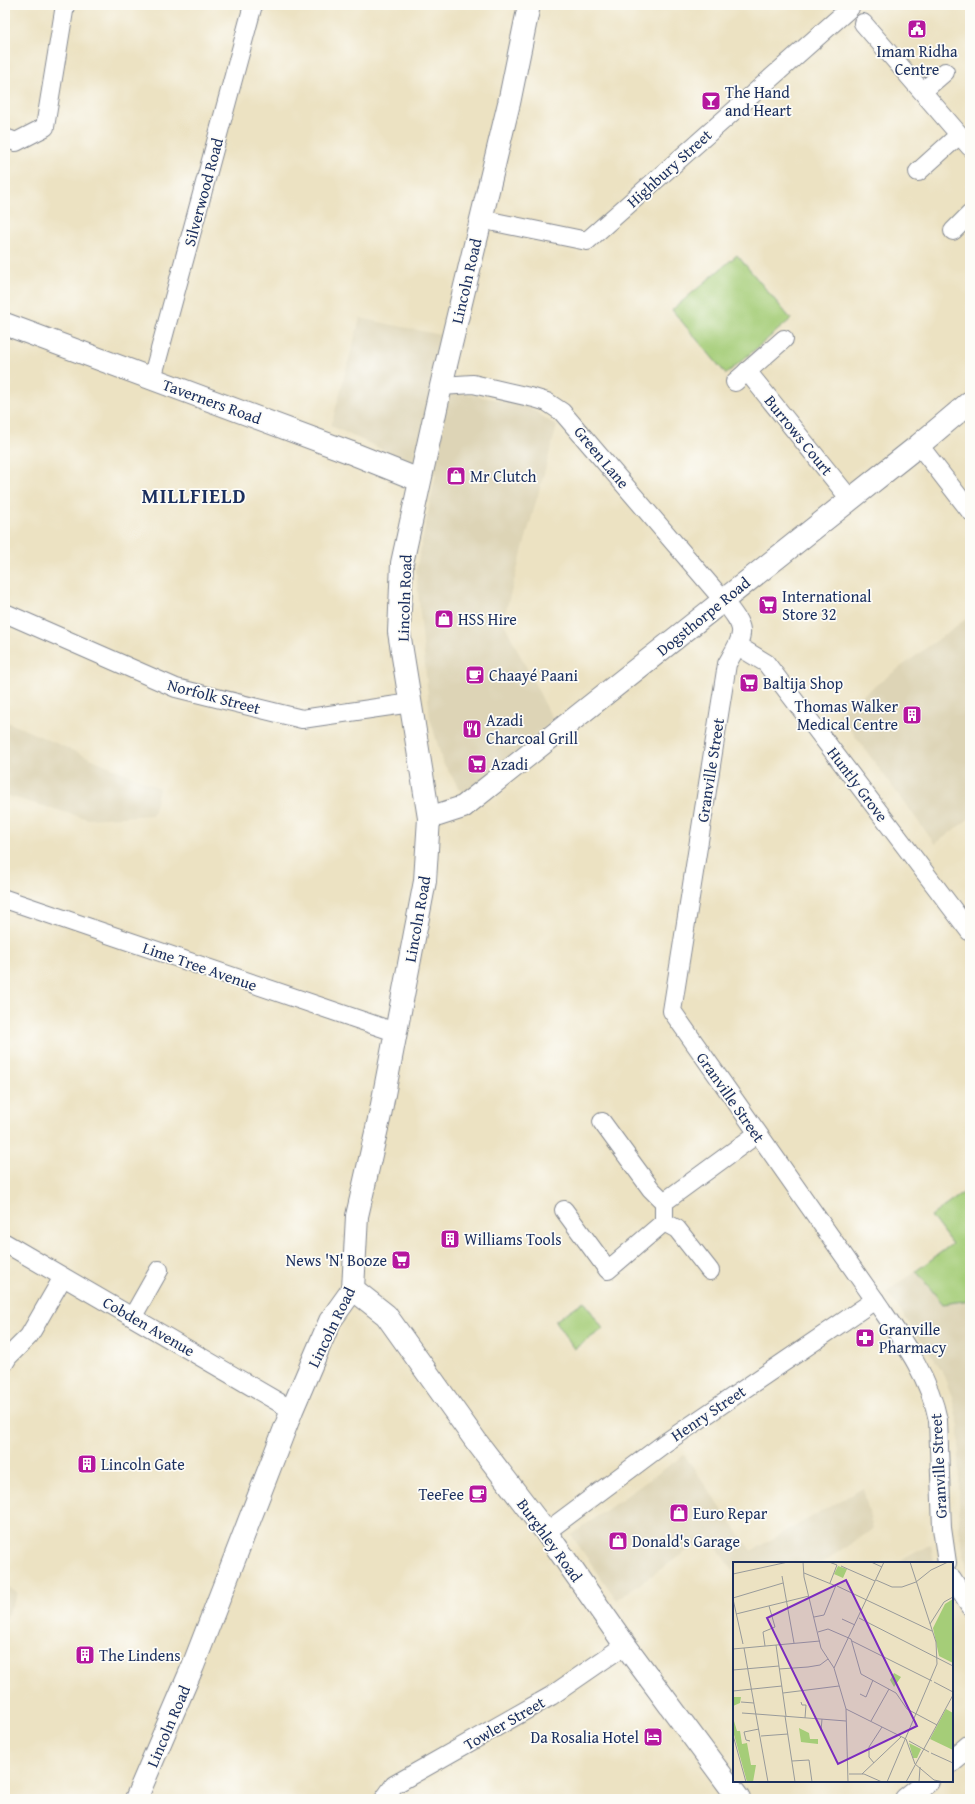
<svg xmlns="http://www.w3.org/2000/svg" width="975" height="1804" font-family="'Gentium Book Plus',serif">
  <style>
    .built { fill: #ddd4b6 }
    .green { fill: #a5cd78; stroke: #607e6b }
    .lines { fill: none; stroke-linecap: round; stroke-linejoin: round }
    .minor-casing { stroke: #848890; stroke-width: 20 }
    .tertiary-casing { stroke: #848890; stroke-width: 24 }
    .minor { stroke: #fff; stroke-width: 18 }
    .tertiary { stroke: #fff; stroke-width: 22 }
    .labels { text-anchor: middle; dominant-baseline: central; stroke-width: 3.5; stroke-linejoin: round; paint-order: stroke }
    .poi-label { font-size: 16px; fill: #1b2f5e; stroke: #fdfcf7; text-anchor: start }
    .street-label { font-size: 16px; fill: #1b2f5e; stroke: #fdfcf7 }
    .district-label { font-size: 20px; font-weight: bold; letter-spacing: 1px; fill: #1b2f5e; stroke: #fdfcf7 }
    .inset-road { fill: none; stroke: #989a9a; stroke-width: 1 }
    .view { fill: #7b2cbf; fill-opacity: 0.15; stroke: #7b2cbf; stroke-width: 2 }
    .inset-edge { fill: none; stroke: #1b2f5e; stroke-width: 2 }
  </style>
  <rect width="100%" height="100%" fill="#fdfcf7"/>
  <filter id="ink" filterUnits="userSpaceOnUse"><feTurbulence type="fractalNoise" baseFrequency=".025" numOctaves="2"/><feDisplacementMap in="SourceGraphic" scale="8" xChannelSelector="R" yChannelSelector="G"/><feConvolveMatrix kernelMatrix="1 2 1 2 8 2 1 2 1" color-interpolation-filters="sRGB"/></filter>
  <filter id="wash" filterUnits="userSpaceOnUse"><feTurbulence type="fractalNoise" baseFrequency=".012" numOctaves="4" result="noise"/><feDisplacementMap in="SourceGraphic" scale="16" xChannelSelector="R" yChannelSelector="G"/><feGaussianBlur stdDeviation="0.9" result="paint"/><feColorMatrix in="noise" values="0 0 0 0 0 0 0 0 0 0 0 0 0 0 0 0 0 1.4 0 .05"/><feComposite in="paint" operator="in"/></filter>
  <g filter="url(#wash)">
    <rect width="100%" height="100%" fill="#ece2c2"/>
    <!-- built -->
    <g class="built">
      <path d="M360 318 441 335 436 356 458 392 527 406 557 426 503 621 554 722 472 789 462 792 443 763 430 718 416 570 436 474 331 426Z"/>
      <path d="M970 616V818L935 844 838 713Z"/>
      <path d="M5 721 159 788 153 815 88 819 5 795Z"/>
      <path d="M970 1188V1583L959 1530V1428L952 1397 941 1369 887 1292 951 1244 931 1216Z"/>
      <path d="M684 1455 751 1551 863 1488 873 1529 822 1563H734V1572L708 1536 617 1600 571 1535Z"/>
      <path d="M931 1544 934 1563H898L902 1560Z"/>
      <path d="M5 1586 18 1593 5 1620Z"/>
    </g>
    <!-- green -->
    <g class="green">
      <path d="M737 255 791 319 726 374 672 310Z"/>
      <path d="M970 1188V1300L943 1304 916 1271 952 1244 931 1216Z"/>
      <path d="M584 1301 603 1329 574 1349 555 1321Z"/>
    </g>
  </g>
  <g filter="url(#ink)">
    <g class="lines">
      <defs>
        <g id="minor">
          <path d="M863 23 970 147"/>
          <path d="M923 91 945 72"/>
          <path d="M5 138 16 142 45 127 65 5"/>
          <path d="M918 172 959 135"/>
          <path d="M480 219 587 241 850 8"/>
          <path d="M953 231 970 214"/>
          <path d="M747 371 850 499"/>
          <path d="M152 379 253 5"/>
          <path d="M735 382 784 339"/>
          <path d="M441 386 473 384 534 398 547 402 562 412 723 600C747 631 746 630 727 664L672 1011 875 1300C901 1338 929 1375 938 1420L942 1528 947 1563"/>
          <path d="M919 445 970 511"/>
          <path d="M5 613 176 688 302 719 411 703"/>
          <path d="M738 646 766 663 970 932"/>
          <path d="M5 899 395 1032"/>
          <path d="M602 1122 651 1189 664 1202"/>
          <path d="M564 1210 608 1270 664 1222V1202L757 1134"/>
          <path d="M664 1222 677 1229 710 1271"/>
          <path d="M5 1243 292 1410"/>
          <path d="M133 1316 159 1270"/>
          <path d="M5 1362 8 1357 29 1336 63 1277"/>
          <path d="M546 1532 665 1443 875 1300"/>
          <path d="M952 1578 970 1607"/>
          <path d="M384 1799 394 1785 551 1696 625 1645"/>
        </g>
        <g id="tertiary">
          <path d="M5 324 349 452 419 480"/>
          <path d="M429 818 463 807 919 445 970 402"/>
          <path d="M353 1289 386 1315 476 1441 546 1532 625 1645 739 1799"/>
          <path d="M952 1761 970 1746"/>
          <path d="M136 1799 193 1666 292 1410 330 1321 353 1289 357 1216 380 1115 425 881 429 818 399 632 402 563 441 386 509 103 529 5"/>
          <path d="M906 1799 928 1781"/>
        </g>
      </defs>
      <!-- minor casing -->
      <use href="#minor" class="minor-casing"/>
      <!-- tertiary casing -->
      <use href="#tertiary" class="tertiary-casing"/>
      <!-- minor -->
      <use href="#minor" class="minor"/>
      <!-- tertiary -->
      <use href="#tertiary" class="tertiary"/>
    </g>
  </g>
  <!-- icons -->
  <defs>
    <symbol id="civic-square" viewBox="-11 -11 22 22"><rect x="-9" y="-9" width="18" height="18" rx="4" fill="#b5179e" stroke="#fdfcf7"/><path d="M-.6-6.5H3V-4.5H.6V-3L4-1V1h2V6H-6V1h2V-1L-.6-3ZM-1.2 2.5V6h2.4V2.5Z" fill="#fff"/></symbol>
    <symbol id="bar-square" viewBox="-11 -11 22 22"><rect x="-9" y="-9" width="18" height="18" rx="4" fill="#b5179e" stroke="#fdfcf7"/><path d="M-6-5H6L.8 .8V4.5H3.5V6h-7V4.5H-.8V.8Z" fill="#fff"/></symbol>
    <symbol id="shop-square" viewBox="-11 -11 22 22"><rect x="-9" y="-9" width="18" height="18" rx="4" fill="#b5179e" stroke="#fdfcf7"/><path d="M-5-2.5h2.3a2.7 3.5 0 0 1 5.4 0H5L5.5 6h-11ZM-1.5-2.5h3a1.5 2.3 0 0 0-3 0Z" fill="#fff"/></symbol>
    <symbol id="supermarket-square" viewBox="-11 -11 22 22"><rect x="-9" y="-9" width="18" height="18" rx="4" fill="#b5179e" stroke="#fdfcf7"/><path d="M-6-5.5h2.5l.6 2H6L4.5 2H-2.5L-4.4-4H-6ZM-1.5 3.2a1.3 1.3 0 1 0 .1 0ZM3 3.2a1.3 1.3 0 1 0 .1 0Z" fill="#fff"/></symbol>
    <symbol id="cafe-square" viewBox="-11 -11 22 22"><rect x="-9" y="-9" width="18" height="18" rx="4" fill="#b5179e" stroke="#fdfcf7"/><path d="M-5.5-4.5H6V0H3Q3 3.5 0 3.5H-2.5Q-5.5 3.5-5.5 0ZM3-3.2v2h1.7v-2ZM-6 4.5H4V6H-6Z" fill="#fff"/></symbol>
    <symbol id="building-square" viewBox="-11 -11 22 22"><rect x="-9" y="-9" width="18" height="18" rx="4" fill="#b5179e" stroke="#fdfcf7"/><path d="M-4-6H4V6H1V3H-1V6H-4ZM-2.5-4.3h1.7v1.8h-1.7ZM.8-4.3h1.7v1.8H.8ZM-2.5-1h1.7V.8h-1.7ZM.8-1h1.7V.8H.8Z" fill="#fff"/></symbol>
    <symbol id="restaurant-square" viewBox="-11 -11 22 22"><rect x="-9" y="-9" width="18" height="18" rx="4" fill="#b5179e" stroke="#fdfcf7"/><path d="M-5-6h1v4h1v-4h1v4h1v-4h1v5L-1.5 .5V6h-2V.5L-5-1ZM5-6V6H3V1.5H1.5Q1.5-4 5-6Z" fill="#fff"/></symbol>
    <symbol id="pharmacy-square" viewBox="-11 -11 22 22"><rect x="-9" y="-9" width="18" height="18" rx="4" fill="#b5179e" stroke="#fdfcf7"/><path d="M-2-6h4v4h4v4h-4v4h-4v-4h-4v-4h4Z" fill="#fff"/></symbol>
    <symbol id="hotel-square" viewBox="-11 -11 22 22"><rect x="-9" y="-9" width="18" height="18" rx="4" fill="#b5179e" stroke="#fdfcf7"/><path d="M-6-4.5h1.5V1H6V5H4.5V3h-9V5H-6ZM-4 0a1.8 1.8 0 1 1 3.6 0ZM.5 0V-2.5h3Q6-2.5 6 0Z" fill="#fff"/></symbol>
  </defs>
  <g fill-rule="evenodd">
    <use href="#civic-square" x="906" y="18" width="22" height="22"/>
    <use href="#bar-square" x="700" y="90" width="22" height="22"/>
    <use href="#shop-square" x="445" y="465" width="22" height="22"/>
    <use href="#supermarket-square" x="757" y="594" width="22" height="22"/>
    <use href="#shop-square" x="433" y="608" width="22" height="22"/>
    <use href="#cafe-square" x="464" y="664" width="22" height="22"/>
    <use href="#supermarket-square" x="738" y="672" width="22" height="22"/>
    <use href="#building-square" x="901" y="704" width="22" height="22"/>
    <use href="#restaurant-square" x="461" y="718" width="22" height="22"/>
    <use href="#supermarket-square" x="466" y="753" width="22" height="22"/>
    <use href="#building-square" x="439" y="1228" width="22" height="22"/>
    <use href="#supermarket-square" x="390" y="1249" width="22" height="22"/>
    <use href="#pharmacy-square" x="854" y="1327" width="22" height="22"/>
    <use href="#building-square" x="76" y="1453" width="22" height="22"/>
    <use href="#cafe-square" x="467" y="1483" width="22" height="22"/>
    <use href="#shop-square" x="668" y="1502" width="22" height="22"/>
    <use href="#shop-square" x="607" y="1530" width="22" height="22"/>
    <use href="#building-square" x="74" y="1644" width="22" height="22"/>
    <use href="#hotel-square" x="642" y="1726" width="22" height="22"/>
  </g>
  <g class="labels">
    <!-- poi labels -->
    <g class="poi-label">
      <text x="917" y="51" text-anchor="middle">Imam Ridha<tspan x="917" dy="18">Centre</tspan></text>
      <text x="725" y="92">The Hand<tspan x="725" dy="18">and Heart</tspan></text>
      <text x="470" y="476">Mr Clutch</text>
      <text x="782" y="596">International<tspan x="782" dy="18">Store 32</tspan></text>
      <text x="458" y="619">HSS Hire</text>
      <text x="489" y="675">Chaayé Paani</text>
      <text x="763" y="683">Baltija Shop</text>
      <text x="898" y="706" text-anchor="end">Thomas Walker<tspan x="898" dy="18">Medical Centre</tspan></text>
      <text x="486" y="720">Azadi<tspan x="486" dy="18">Charcoal Grill</tspan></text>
      <text x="491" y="764">Azadi</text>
      <text x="464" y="1239">Williams Tools</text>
      <text x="387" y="1260" text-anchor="end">News 'N' Booze</text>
      <text x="879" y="1329">Granville<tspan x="879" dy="18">Pharmacy</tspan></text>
      <text x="101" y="1464">Lincoln Gate</text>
      <text x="464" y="1494" text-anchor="end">TeeFee</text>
      <text x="693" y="1513">Euro Repar</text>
      <text x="632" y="1541">Donald's Garage</text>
      <text x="99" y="1655">The Lindens</text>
      <text x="639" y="1737" text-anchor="end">Da Rosalia Hotel</text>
    </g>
    <!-- street labels -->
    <g class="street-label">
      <text transform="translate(669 168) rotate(-42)">Highbury Street</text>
      <text transform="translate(203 192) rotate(-75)">Silverwood Road</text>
      <text transform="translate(466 281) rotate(-77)">Lincoln Road</text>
      <text transform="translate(212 401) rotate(20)">Taverners Road</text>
      <text transform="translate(799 435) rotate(51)">Burrows Court</text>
      <text transform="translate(602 457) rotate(50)">Green Lane</text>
      <text transform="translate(404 598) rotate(-88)">Lincoln Road</text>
      <text transform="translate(703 616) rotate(-39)">Dogsthorpe Road</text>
      <text transform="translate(214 696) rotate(15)">Norfolk Street</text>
      <text transform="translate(710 770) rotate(-81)">Granville Street</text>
      <text transform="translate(858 784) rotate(53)">Huntly Grove</text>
      <text transform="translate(417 919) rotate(-80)">Lincoln Road</text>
      <text transform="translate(200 966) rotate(19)">Lime Tree Avenue</text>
      <text transform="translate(731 1097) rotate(55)">Granville Street</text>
      <text transform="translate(149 1326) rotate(30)">Cobden Avenue</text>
      <text transform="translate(331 1327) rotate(-64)">Lincoln Road</text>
      <text transform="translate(708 1413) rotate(-34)">Henry Street</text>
      <text transform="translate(938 1466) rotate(-93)">Granville Street</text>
      <text transform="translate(550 1540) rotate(54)">Burghley Road</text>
      <text transform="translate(504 1723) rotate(-30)">Towler Street</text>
      <text transform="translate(168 1726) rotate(-67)">Lincoln Road</text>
    </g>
    <!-- district labels -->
    <g class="district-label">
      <text x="194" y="495">MILLFIELD</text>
    </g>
  </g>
  <!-- overview -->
  <g transform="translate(733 1562)">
    <rect width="220" height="220" fill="#ece2c2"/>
    <path d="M105 4 114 7 110 16 101 12ZM220 37V101L206 94 200 66 212 42ZM161 111 168 115 161 125 157 118ZM0 135H8L7 141 0 144 1 159 4 169H7L9 182 14 181 18 203H23L20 220H14L0 169ZM213 147 220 151V188L197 177ZM66 166 76 171 77 177H85V182L68 180ZM176 181 188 187 184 196H180Z" fill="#a5cd78"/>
    <path class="inset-road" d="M70 0 71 15 88 86 101 106 113 147 115 220M96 0 104 3 97 21M138 0 149 5M108 4 142 19M71 11 103 24M0 12 55 0M49 14 61 81M143 18 159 25H169L183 20 198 8 215 0M104 24 199 69M0 36 50 21M0 37 10 82M3 52 76 34M81 55 91 53 103 23M126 56 220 104M109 57 122 63M197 62 211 40 220 35M85 70 95 67 118 77 128 112 163 131 174 147 204 163M119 79 199 119M43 83 53 154M32 84 30 70 42 65 36 44M11 86 35 220M0 87 87 79M101 106 151 0M46 107 75 105 87 103 95 97M0 108 46 104M201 120 220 130M0 129 49 124M50 131 106 124M127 132 133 135 140 118M8 140 21 141M68 140 69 143H73L72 156M113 147 173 177M9 151 23 152M23 152 113 159M52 154 62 220M138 159 156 127M88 169 89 157M0 173 13 220M28 174 55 172M173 177 182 202 201 218 211 220M17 179 13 178 11 170 26 167M176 179 196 190M198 191 220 201M59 199 76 198 79 220M141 201 136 195V185L149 165M116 212H131L149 220M129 212 168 175M154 220 204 102 203 80 177 0M173 220 220 133M186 220 187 205"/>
    <path class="view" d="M113 18 184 164 105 202 34 56Z"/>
    <rect width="220" height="220" class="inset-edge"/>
  </g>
  <!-- margin -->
  <rect width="975" height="1804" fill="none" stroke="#fdfcf7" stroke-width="20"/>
</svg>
